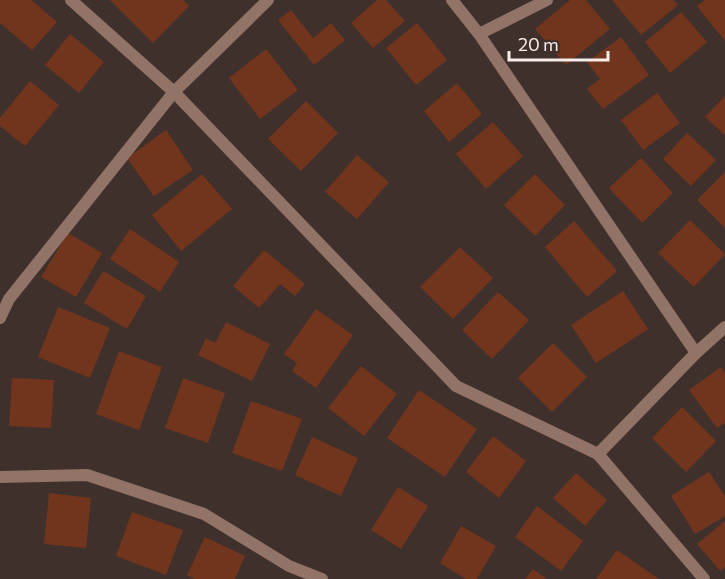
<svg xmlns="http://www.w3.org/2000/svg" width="725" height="579" font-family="Commissioner,sans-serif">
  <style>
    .building { fill: #71341d }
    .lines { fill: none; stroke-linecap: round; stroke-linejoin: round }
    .minor { stroke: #917368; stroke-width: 12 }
  </style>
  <rect width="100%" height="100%" fill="#40302b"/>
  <!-- building -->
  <g class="building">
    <path d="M0 0H31L57 22 32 50 0 23Z"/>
    <path d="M110 0H183L189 6 153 43Z"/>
    <path d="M377 0H386L405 21 373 48 351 23Z"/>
    <path d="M570 0H586L610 29 566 65 535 29Z"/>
    <path d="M612 0H673L678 5 641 35Z"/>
    <path d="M705 0H725V41L697 6Z"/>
    <path d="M291 10 313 38 331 23 345 40 314 65 278 20Z"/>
    <path d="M681 12 707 42 670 73 645 42Z"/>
    <path d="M417 23 447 60 416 85 386 48Z"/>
    <path d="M70 34 104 62 79 93 45 65Z"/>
    <path d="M621 37 649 75 603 109 587 89 600 79 587 62Z"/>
    <path d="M266 49 298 90 260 119 229 78Z"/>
    <path d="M30 81 59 105 25 146 0 126V118Z"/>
    <path d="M457 83 482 114 449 142 424 111Z"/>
    <path d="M657 93 680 123 643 150 621 120Z"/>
    <path d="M725 96V135L705 117Z"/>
    <path d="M306 101 338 133 301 171 268 139Z"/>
    <path d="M493 122 523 156 486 189 456 154Z"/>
    <path d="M166 130 193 170 154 196 127 158Z"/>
    <path d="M687 133 716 160 691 186 663 159Z"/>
    <path d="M357 155 389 182 357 219 325 192Z"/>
    <path d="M641 158 673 193 642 223 609 188Z"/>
    <path d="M725 172V228L697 200Z"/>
    <path d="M202 174 232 209 181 251 152 215Z"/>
    <path d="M535 174 565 205 535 236 504 205Z"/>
    <path d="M690 220 725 254 694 287 658 253Z"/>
    <path d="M574 221 617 271 587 297 545 247Z"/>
    <path d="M130 229 179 262 160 292 110 259Z"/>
    <path d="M68 233 102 253 76 297 41 277Z"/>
    <path d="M460 247 493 278 453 319 420 287Z"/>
    <path d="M264 250 305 284 295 296 280 284 259 308 233 286Z"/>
    <path d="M103 271 146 296 127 329 84 303Z"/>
    <path d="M623 291 648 329 596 363 571 325Z"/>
    <path d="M498 292 529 320 492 359 462 330Z"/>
    <path d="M58 307 110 328 90 378 38 357Z"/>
    <path d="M316 309 353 335 316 388 292 371 297 363 284 354Z"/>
    <path d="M226 322 270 344 252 381 198 355 206 338 215 343Z"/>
    <path d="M553 343 587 377 552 412 518 378Z"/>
    <path d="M119 351 162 367 139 430 96 414Z"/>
    <path d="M361 366 397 394 364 436 328 408Z"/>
    <path d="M721 367 725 373V423L717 428 689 390Z"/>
    <path d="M12 378 54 380 51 428 9 426Z"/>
    <path d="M183 378 225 393 208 443 165 428Z"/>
    <path d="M419 390 477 429 445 477 387 438Z"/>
    <path d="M251 401 302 419 282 471 232 453Z"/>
    <path d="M682 407 716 441 686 472 652 438Z"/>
    <path d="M493 436 526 461 499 498 466 472Z"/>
    <path d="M312 437 358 458 341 496 295 475Z"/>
    <path d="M709 472 725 496V516L695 534 671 496Z"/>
    <path d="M576 473 607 500 585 526 553 498Z"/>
    <path d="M398 487 428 506 401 549 371 530Z"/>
    <path d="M49 493 91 498 86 548 44 544Z"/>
    <path d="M537 506 583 541 561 571 515 537Z"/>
    <path d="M132 512 183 530 166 575 116 556Z"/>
    <path d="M725 521V567L720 571 697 544Z"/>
    <path d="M461 526 496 546 477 579H466L440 563Z"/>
    <path d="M205 537 245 556 235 579H195L187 575Z"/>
    <path d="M617 550 659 579H596Z"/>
    <path d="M533 569 547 579H525Z"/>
  </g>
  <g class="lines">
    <!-- minor -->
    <g class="minor">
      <path d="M71 0 174 92 456 386 598 454 704 579"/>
      <path d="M452 0 479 34 696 353"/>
      <path d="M479 34 547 0"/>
      <path d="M0 318 9 299 174 92 268 0"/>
      <path d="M598 454 696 353 725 327"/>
      <path d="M0 477 87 475 204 514 289 566 322 579"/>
    </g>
  </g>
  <!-- scale -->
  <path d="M509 51v9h99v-9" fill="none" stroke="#f8ede9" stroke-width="3"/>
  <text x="518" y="51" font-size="18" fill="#f8ede9" stroke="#40302b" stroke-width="4.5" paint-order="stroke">20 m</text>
</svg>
